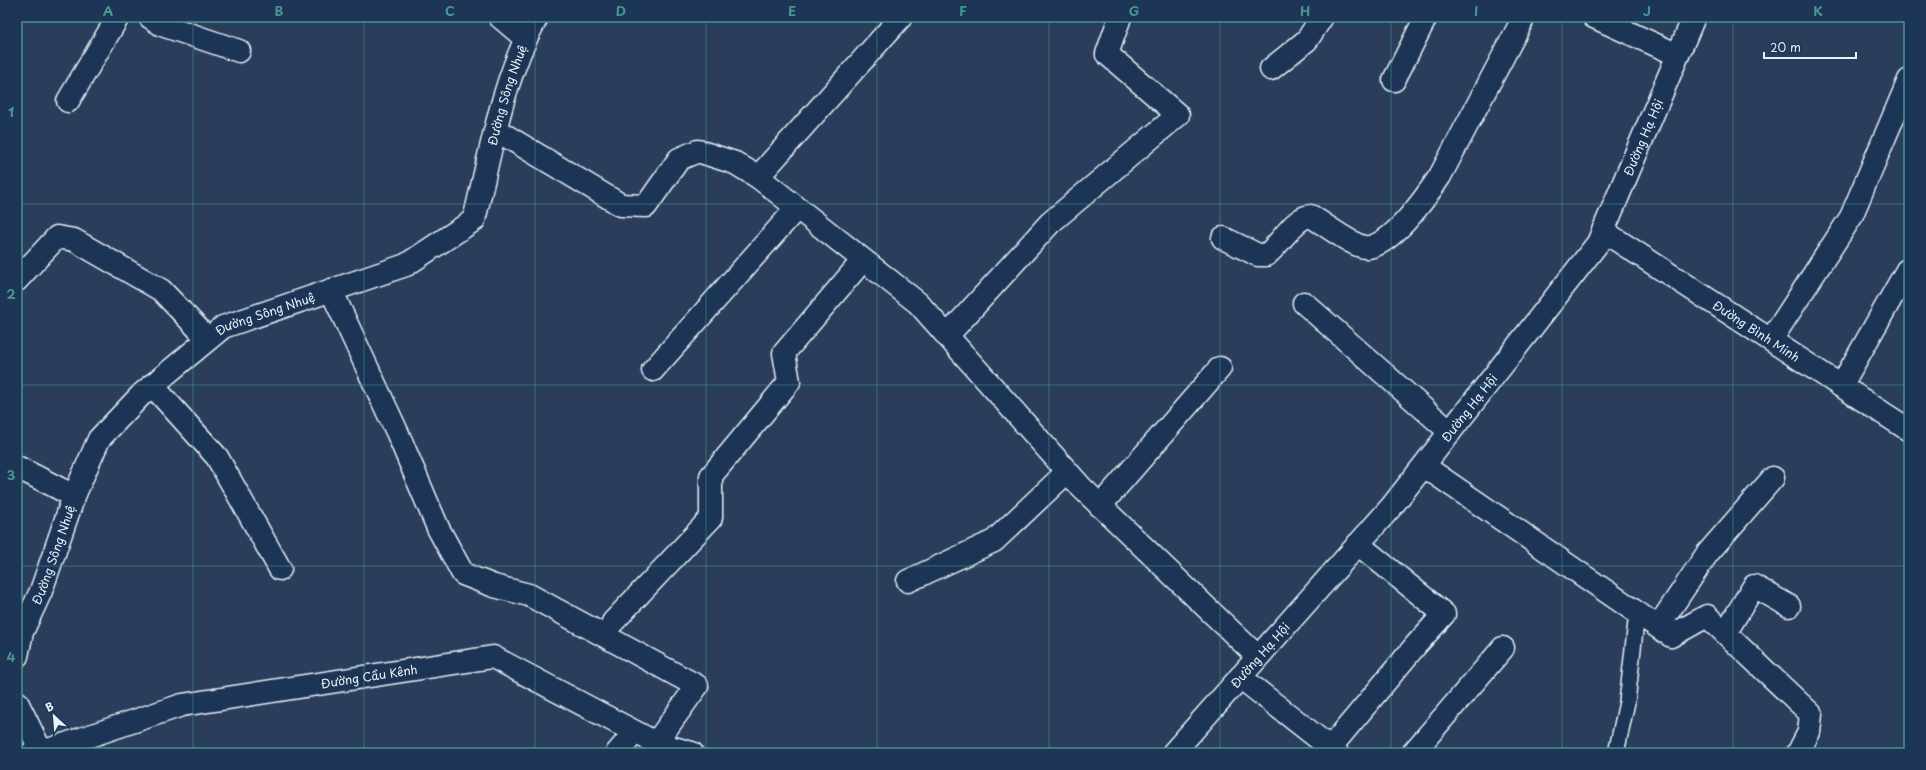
<svg xmlns="http://www.w3.org/2000/svg" width="1926" height="770" font-family="'Playpen Sans',sans-serif">
  <style>
    .lines { fill: none; stroke-linecap: round; stroke-linejoin: round }
    .service-casing { stroke: #e8f1f8; stroke-width: 18 }
    .minor-casing { stroke: #e8f1f8; stroke-width: 25 }
    .service { stroke: #1d3557; stroke-width: 15 }
    .minor { stroke: #1d3557; stroke-width: 22 }
    .grid { fill: none; stroke: #459590; stroke-width: 1; stroke-opacity: 0.55 }
    .labels { text-anchor: middle; dominant-baseline: central; stroke-width: 3; stroke-linejoin: round; paint-order: stroke }
    .street-label { font-size: 12px; fill: #e8f1f8; stroke: #1d3557 }
    .neatline { fill: none; stroke: #459590; stroke-width: 1.5 }
    .grid-label { font-size: 13px; text-anchor: middle; font-weight: bold; fill: #459590 }
  </style>
  <rect width="100%" height="100%" fill="#2a3e5b"/>
  <filter id="ink" filterUnits="userSpaceOnUse"><feTurbulence type="fractalNoise" baseFrequency=".025" numOctaves="2"/><feDisplacementMap in="SourceGraphic" scale="8" xChannelSelector="R" yChannelSelector="G"/><feConvolveMatrix kernelMatrix="1 2 1 2 8 2 1 2 1" color-interpolation-filters="sRGB"/></filter>
  <g filter="url(#ink)">
    <g class="lines">
      <defs>
        <path id="service" d="M1616 753 1627 702 1637 613"/>
        <g id="minor">
          <path d="M150 17 162 25 239 51"/>
          <path d="M500 17 525 38"/>
          <path d="M1594 17 1678 55"/>
          <path d="M1271 69 1307 40 1322 17"/>
          <path d="M1394 80 1426 17"/>
          <path d="M68 101 118 17"/>
          <path d="M496 130 621 205 646 206 679 159 698 151 735 163 758 177 918 303 1082 488 1258 657"/>
          <path d="M758 177 901 17"/>
          <path id="s1" d="M1603 231 1909 430"/>
          <path d="M1223 238 1258 255H1266C1280 245 1295 216 1311 216 1322 223 1352 245 1364 247 1389 251 1428 194 1440 176L1524 17"/>
          <path d="M17 280 57 237 74 240 161 290 208 339"/>
          <path d="M331 290 398 434 438 528 463 574 494 586 529 595 697 686 656 743"/>
          <path d="M1304 303 1450 432"/>
          <path d="M947 336 1050 223 1178 115 1107 54 1120 17"/>
          <path d="M1771 340 1851 217 1909 80"/>
          <path d="M653 370 797 208"/>
          <path d="M152 385 217 457 280 569"/>
          <path d="M1841 386 1907 270"/>
          <path d="M1424 466 1671 636 1707 616 1811 714 1809 732 1798 753"/>
          <path d="M17 467 74 496"/>
          <path d="M1100 506 1220 368"/>
          <path d="M908 581 994 541 1067 472"/>
          <path d="M613 622 711 518V476L789 382 784 353 863 260"/>
          <path d="M1658 627 1707 554 1773 478"/>
          <path d="M1726 632 1754 586 1789 606"/>
          <path id="s2" d="M17 656 22 632 41 591 74 496 99 439 142 394 223 327 406 265 474 220C491 152 502 79 537 17"/>
          <path d="M1240 677 1337 753"/>
          <path d="M17 702 42 753"/>
          <path d="M1330 748 1416 645 1444 614 1358 544"/>
          <path id="s3" d="M32 753 42 752 182 705 493 657 656 743 692 753"/>
          <path d="M617 753 635 732"/>
          <path id="s4" d="M1173 753 1392 506 1598 243 1694 17"/>
          <path d="M1413 753 1503 648"/>
        </g>
      </defs>
      <!-- service casing -->
      <use href="#service" class="service-casing"/>
      <!-- minor casing -->
      <use href="#minor" class="minor-casing"/>
      <!-- service -->
      <use href="#service" class="service"/>
      <!-- minor -->
      <use href="#minor" class="minor"/>
    </g>
  </g>
  <!-- grid -->
  <path class="grid" d="M193 17V753M364 17V753M535 17V753M706 17V753M877 17V753M1049 17V753M1220 17V753M1391 17V753M1562 17V753M1733 17V753M17 204H1909M17 385H1909M17 566H1909"/>
  <g class="labels">
    <!-- street labels -->
    <g class="street-label">
      <text stroke="none"><textPath href="#s2" startOffset="804">Đường Sông Nhuệ</textPath></text>
      <text stroke="none"><textPath href="#s4" startOffset="779">Đường Hạ Hội</textPath></text>
      <text stroke="none"><textPath href="#s2" startOffset="444">Đường Sông Nhuệ</textPath></text>
      <text stroke="none"><textPath href="#s1" startOffset="183">Đường Bình Minh</textPath></text>
      <text stroke="none"><textPath href="#s4" startOffset="455">Đường Hạ Hội</textPath></text>
      <text stroke="none"><textPath href="#s2" startOffset="108">Đường Sông Nhuệ</textPath></text>
      <text stroke="none"><textPath href="#s4" startOffset="131">Đường Hạ Hội</textPath></text>
      <text stroke="none"><textPath href="#s3" startOffset="347">Đường Cầu Kênh</textPath></text>
    </g>
  </g>
  <!-- margin -->
  <rect width="1926" height="770" fill="none" stroke="#1d3557" stroke-width="44"/>
  <!-- north arrow -->
  <g transform="translate(54 716) rotate(334)" stroke="#1d3557" stroke-width="3" paint-order="stroke">
  <path d="M0-3L7 15L0 10L-7 15Z" fill="#e8f1f8"/>
  <text y="-6" font-size="11" font-weight="bold" text-anchor="middle" fill="#e8f1f8">B</text>
  </g>
  <!-- scale -->
  <path d="M1764 52v6h92v-6" fill="none" stroke="#e8f1f8" stroke-width="2"/>
  <text x="1770" y="52" font-size="12" fill="#e8f1f8" stroke="#1d3557" stroke-width="3" paint-order="stroke">20 m</text>
  <rect x="22" y="22" width="1882" height="726" class="neatline"/>
  <g class="grid-label">
    <text x="108" y="16">A</text>
    <text x="279" y="16">B</text>
    <text x="450" y="16">C</text>
    <text x="621" y="16">D</text>
    <text x="792" y="16">E</text>
    <text x="963" y="16">F</text>
    <text x="1134" y="16">G</text>
    <text x="1305" y="16">H</text>
    <text x="1476" y="16">I</text>
    <text x="1647" y="16">J</text>
    <text x="1818" y="16">K</text>
    <text x="11" y="117">1</text>
    <text x="11" y="299">2</text>
    <text x="11" y="480">3</text>
    <text x="11" y="662">4</text>
  </g>
</svg>
